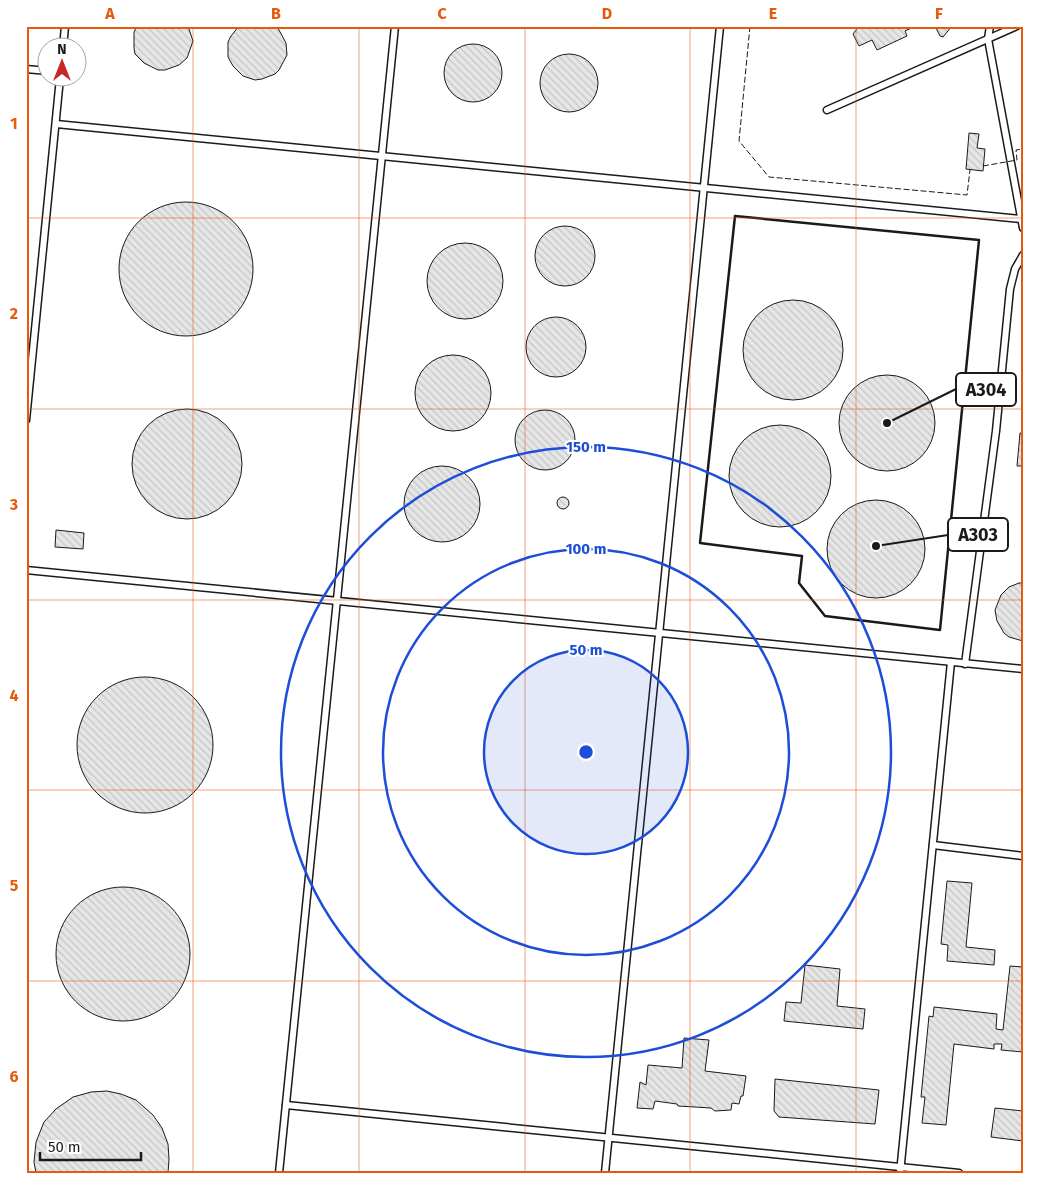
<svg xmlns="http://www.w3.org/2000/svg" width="1049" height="1199" font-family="'Fira Sans',sans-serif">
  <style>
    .building { fill: url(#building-back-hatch); stroke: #1a1a1a }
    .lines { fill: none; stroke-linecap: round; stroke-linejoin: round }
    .lane-casing { stroke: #1a1a1a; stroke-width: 9 }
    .lane { stroke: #fff; stroke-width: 6 }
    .fence { stroke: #1a1a1a; stroke-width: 1; stroke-dasharray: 6 2.5; stroke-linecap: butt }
    .wall { stroke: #1a1a1a; stroke-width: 2.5 }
    .grid { fill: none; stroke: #e8590c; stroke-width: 1; stroke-opacity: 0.55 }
    .ring { fill: none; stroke: #1d4ed8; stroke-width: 2.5 }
    .centre { fill: #1d4ed8; stroke: #fff; stroke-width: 2.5 }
    .ring-label { font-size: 15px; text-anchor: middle; font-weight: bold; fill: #1d4ed8; stroke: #fff; stroke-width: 4; stroke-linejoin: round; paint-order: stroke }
    .leader { fill: none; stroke: #1a1a1a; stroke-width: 2 }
    .callout-dot { fill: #1a1a1a; stroke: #fff; stroke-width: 2 }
    .callout { fill: #fff; stroke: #1a1a1a; stroke-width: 2 }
    .callout-label { font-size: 18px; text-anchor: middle; font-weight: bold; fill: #1a1a1a }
    .neatline { fill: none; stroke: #e8590c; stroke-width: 2 }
    .grid-label { font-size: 16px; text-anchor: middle; font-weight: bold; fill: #e8590c }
  </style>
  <defs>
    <pattern id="building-back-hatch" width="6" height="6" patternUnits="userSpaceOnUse" patternTransform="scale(1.25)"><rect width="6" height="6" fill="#e6e6e6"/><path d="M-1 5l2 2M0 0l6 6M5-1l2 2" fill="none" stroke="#c5c5c5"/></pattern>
  </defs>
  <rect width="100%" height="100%" fill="#fff"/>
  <!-- building -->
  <g class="building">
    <path d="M137 26H188L193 41 187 58 179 65 165 70H158L144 63 135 54 134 48V32Z"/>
    <path d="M239 26H276L279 30 286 43 287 55 279 70 275 74 262 79 255 80 243 76 233 66 228 57V42L231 36Z"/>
    <path d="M859 26H916L905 31 907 36 877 50 872 40 859 46 853 34Z"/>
    <path d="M935 26H952L943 37 940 36Z"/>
    <circle cx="473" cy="73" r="29"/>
    <circle cx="569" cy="83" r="29"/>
    <path d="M969 133 979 134 977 148 985 149 983 171 966 169Z"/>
    <circle cx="186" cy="269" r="67"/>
    <circle cx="565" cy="256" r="30"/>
    <circle cx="465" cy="281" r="38"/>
    <circle cx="793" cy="350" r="50"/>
    <circle cx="556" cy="347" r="30"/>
    <circle cx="453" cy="393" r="38"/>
    <circle cx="887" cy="423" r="48"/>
    <circle cx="187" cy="464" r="55"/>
    <circle cx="545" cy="440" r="30"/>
    <circle cx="780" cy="476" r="51"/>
    <path d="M1020 433H1023V466H1017Z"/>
    <circle cx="442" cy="504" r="38"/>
    <circle cx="563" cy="503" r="6"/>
    <circle cx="876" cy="549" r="49"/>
    <path d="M56 530 84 533 83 549 55 547Z"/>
    <path d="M1019 583H1023V641L1009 637 1004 633 997 621 995 610 1001 595 1009 587Z"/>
    <circle cx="145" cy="745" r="68"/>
    <path d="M947 881 972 883 966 947 995 950 994 965 947 961 948 945 941 944Z"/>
    <circle cx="123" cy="954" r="67"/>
    <path d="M805 965 840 969 837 1006 865 1009 863 1029 784 1021 786 1002 801 1003Z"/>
    <path d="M1010 966 1023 967V1052L1001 1050 1002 1044H994V1049L954 1044 946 1125 922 1123 925 1097H921L929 1016 933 1017 934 1007 997 1014 996 1029 1003 1030Z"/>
    <path d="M684 1038 709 1040 705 1071 746 1076 743 1096H741L739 1104 732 1103 731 1110 715 1111 711 1108 678 1106 677 1104 655 1101 653 1109 637 1108 640 1082 646 1085 648 1065 682 1068Z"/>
    <path d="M775 1079 879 1090 875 1124 779 1117 774 1111Z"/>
    <path d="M107 1091 121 1094 136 1100 153 1115 162 1128 168 1144 169 1159 168 1173H36L34 1162 36 1142 44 1122 56 1109 73 1097 91 1092Z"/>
    <path d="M995 1108 1023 1111V1141L991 1137Z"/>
  </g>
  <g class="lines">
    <defs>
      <g id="lane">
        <path d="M990 26 988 39 1023 228"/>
        <path d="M63 48 65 26"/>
        <path d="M26 69 48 71"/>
        <path d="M827 110 1017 26"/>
        <path d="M56 124 1021 219"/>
        <path d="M26 420 60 78"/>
        <path d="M26 570 1023 669"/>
        <path d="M965 664 996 431 1010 289 1015 269 1023 255"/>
        <path d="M933 845 1023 856"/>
        <path d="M286 1105 959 1173"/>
        <path d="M279 1173 395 26"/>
        <path d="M605 1173 720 26"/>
        <path d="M900 1173 951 662"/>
      </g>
    </defs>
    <!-- lane casing -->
    <use href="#lane" class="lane-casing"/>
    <!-- lane -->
    <use href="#lane" class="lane"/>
    <!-- fence -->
    <g class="fence">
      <path d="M750 26 739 141 769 177 967 195 970 170"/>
      <path d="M983 166 1017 160 1016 150 1023 149"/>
    </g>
    <!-- wall -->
    <path class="wall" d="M735 216 979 240 940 630 825 616 799 583 802 556 700 543Z"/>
  </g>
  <!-- grid -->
  <path class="grid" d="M193 26V1173M359 26V1173M525 26V1173M690 26V1173M856 26V1173M26 218H1023M26 409H1023M26 600H1023M26 790H1023M26 981H1023"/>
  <!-- distance rings -->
  <circle cx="586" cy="752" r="102" fill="#1d4ed8" fill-opacity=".12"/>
  <g class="ring">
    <circle cx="586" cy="752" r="102"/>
    <circle cx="586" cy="752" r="203"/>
    <circle cx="586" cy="752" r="305"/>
  </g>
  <circle cx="586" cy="752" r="8" class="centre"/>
  <g class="ring-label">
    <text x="586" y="452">150 m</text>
    <text x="586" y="554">100 m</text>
    <text x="586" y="655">50 m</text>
  </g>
  <!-- callouts -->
  <path class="leader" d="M887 423L956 389M876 546L948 535"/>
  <g class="callout-dot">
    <circle cx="887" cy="423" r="5"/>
    <circle cx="876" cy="546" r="5"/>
  </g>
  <g class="callout">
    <rect x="956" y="373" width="60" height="33" rx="5"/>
    <rect x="948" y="518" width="60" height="33" rx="5"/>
  </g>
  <g class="callout-label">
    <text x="986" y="396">A304</text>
    <text x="978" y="541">A303</text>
  </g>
  <!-- border -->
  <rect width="1049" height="1199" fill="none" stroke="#ffffff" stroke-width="55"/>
  <!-- north arrow -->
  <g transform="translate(62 62)"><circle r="24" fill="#ffffff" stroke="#a3a3a3"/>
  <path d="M0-4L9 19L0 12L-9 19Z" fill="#c62828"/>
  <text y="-8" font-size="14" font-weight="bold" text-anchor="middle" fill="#1a1a1a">N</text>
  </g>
  <!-- scale -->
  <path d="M40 1152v8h101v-8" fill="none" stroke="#1a1a1a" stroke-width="2.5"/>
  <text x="48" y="1152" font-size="15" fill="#1a1a1a" stroke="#ffffff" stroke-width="4" paint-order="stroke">50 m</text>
  <rect x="28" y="28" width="994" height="1144" class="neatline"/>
  <g class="grid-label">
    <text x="110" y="19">A</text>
    <text x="276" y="19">B</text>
    <text x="442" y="19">C</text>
    <text x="607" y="19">D</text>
    <text x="773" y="19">E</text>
    <text x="939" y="19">F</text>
    <text x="14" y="129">1</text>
    <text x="14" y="319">2</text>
    <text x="14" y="510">3</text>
    <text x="14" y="701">4</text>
    <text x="14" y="891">5</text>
    <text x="14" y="1082">6</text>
  </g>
</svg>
